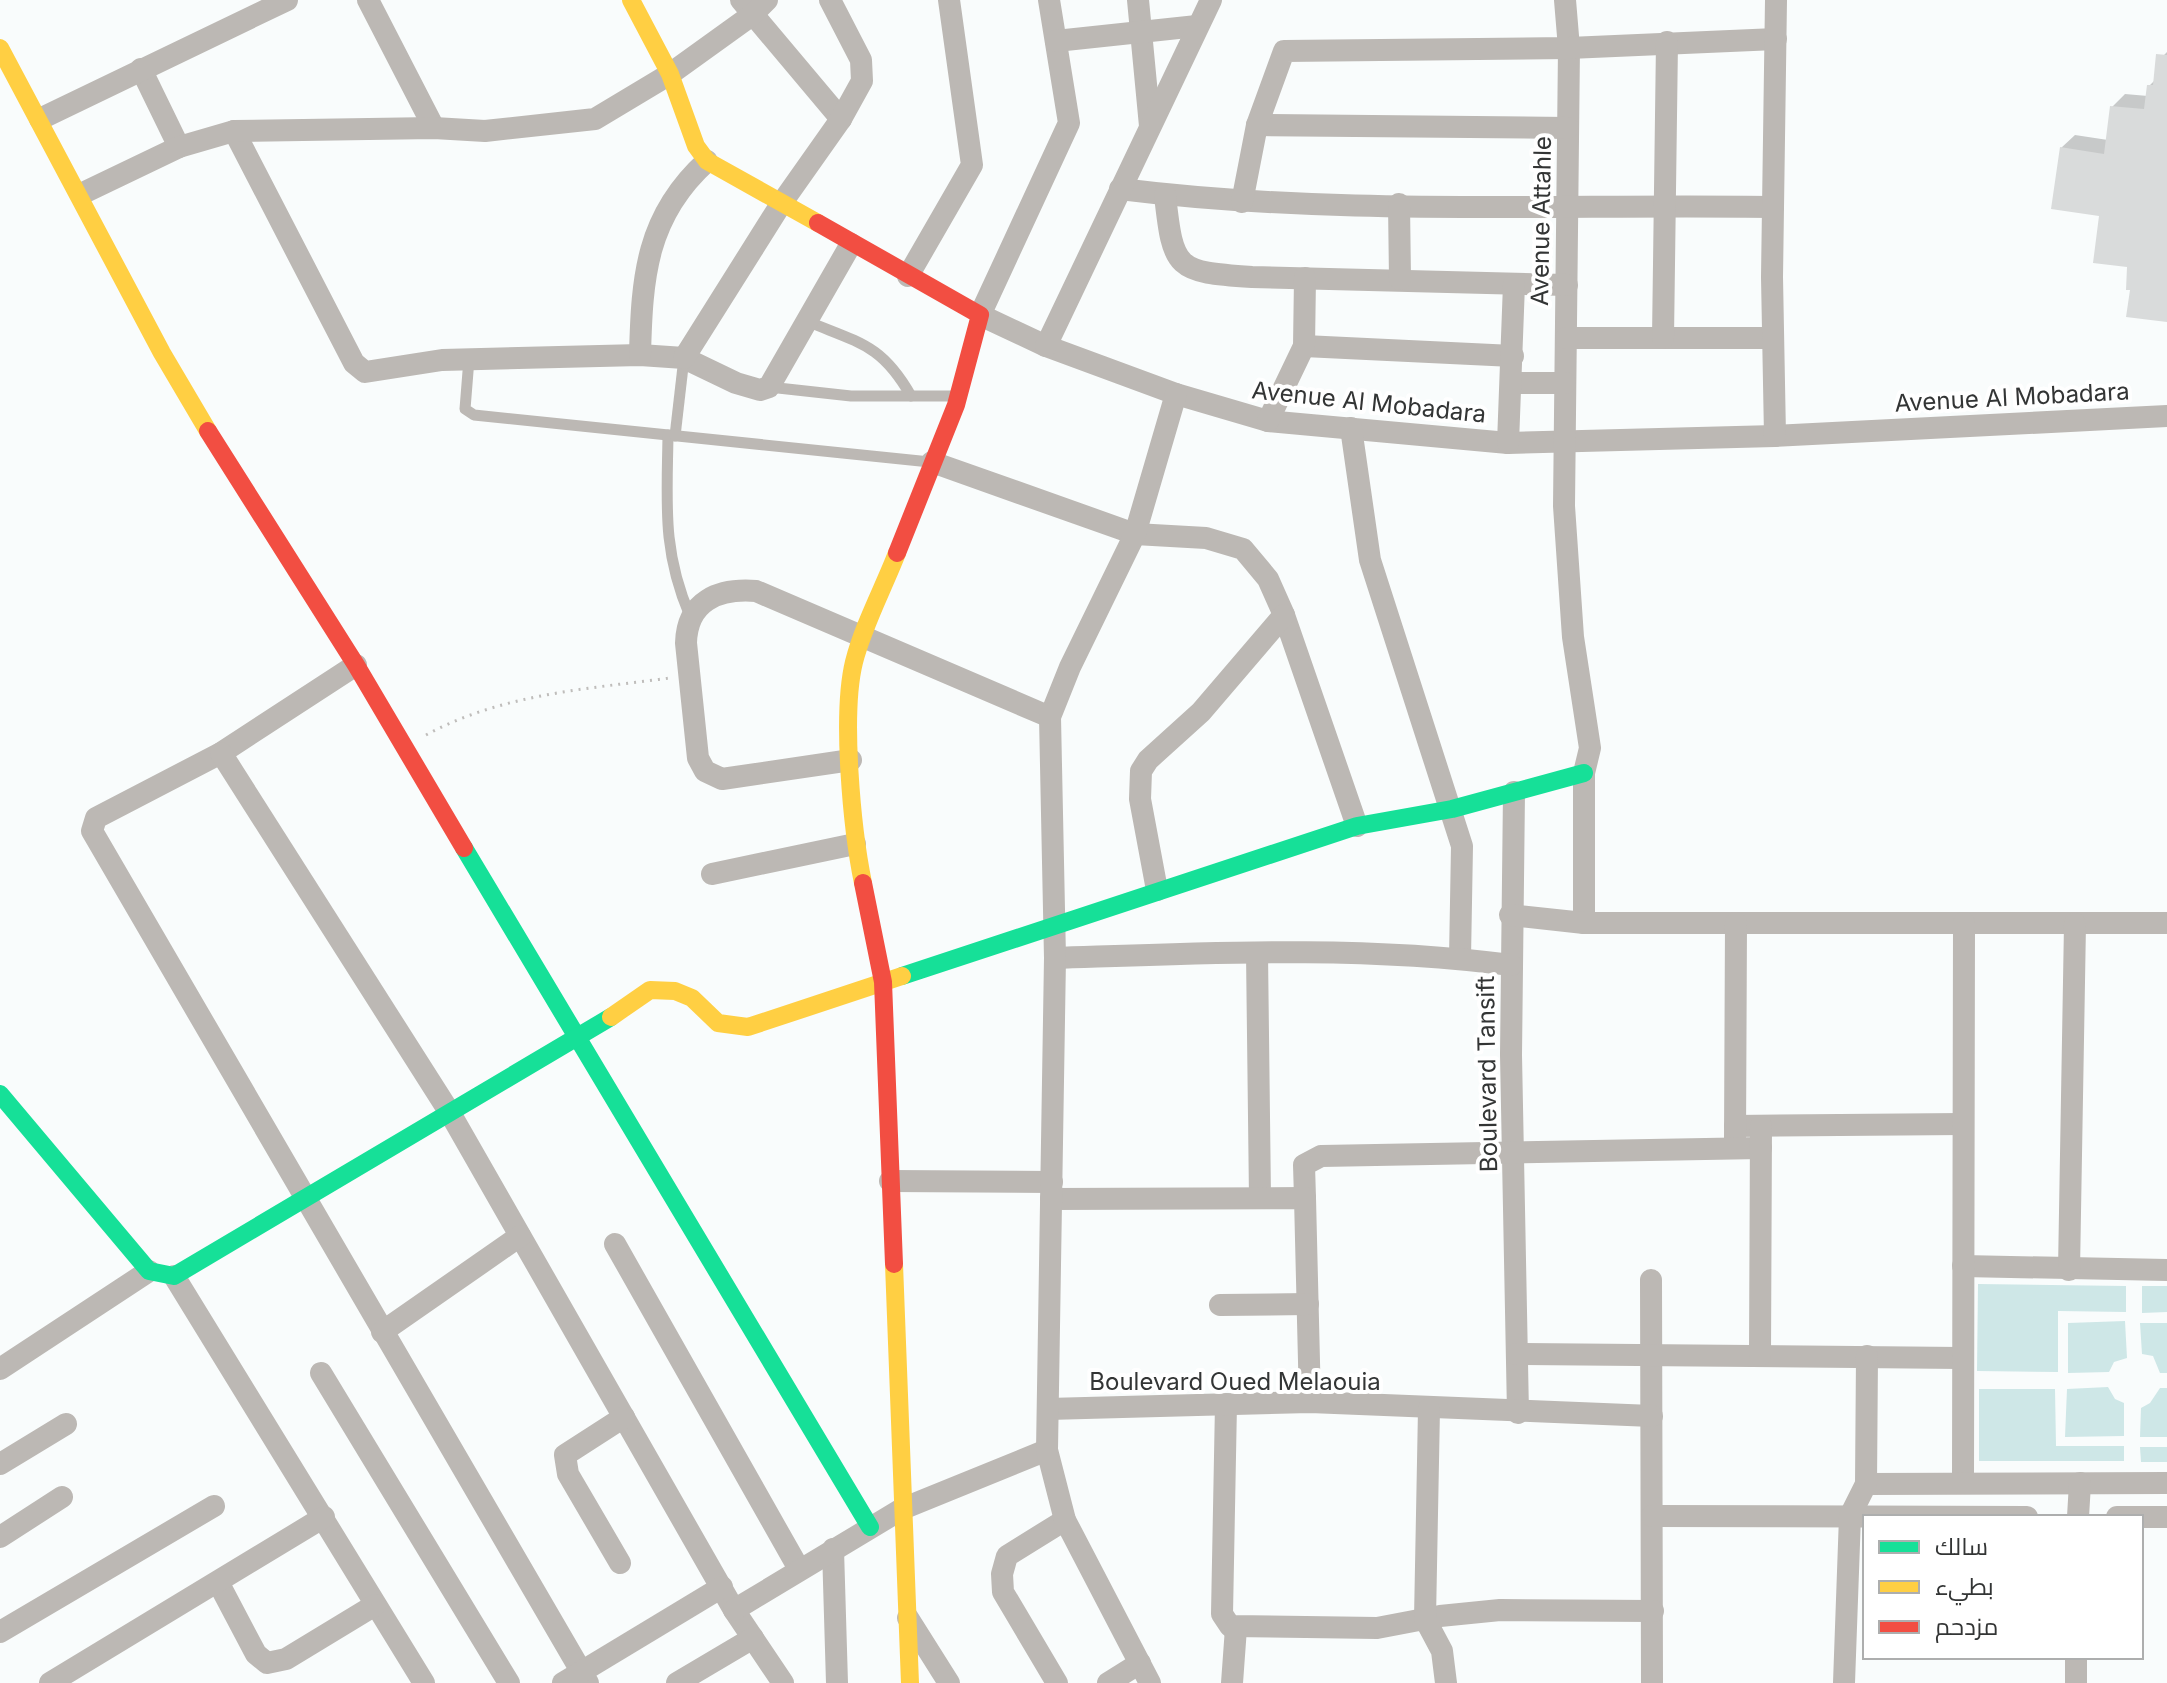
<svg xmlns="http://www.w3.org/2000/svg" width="2167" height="1683" font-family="Inter,Cairo,sans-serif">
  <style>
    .green { fill: #cee7e7 }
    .shadow { fill: #0003 }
    .building { fill: #d9dbdb }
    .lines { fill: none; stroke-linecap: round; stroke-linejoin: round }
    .path { stroke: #bfbdbb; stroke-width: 3; stroke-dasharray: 2 6; stroke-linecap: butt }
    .lane { stroke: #bcb8b4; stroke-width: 11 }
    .street { stroke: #bcb8b4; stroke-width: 22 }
    .fast { stroke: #16e098; stroke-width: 18 }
    .slow { stroke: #ffcf43; stroke-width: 18 }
    .jam { stroke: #f24e42; stroke-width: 18 }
    .labels { text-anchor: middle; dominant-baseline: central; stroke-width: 8; stroke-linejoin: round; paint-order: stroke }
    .street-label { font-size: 24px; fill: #333535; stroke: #fff }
  </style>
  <rect width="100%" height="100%" fill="#f9fcfc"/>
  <!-- green -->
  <g class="green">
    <path d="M1978 1284 2126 1286V1312L2058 1311V1372L1977 1371Z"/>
    <path d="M2142 1286H2167V1312L2142 1313Z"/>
    <path d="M2125 1321 2127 1358 2114 1362 2109 1372 2068 1373V1323Z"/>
    <path d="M2140 1323H2167V1373H2160L2153 1356 2142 1354Z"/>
    <path d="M2108 1387 2115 1399 2124 1403V1436L2065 1437 2067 1389Z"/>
    <path d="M2160 1388H2167V1437H2140L2141 1408 2150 1403Z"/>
    <path d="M1979 1389H2055L2056 1446H2124V1461H1979Z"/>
    <path d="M2140 1447H2167V1462H2141Z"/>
  </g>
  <!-- shadow -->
  <path class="shadow" d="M2167 52V320L2132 289 2129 265 2061 148 2075 135 2108 140 2112 107 2125 94 2148 96 2149 86 2156 79 2157 62Z"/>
  <!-- building -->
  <path class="building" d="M2156 54 2167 55V322L2126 317 2130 290H2126L2127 267 2093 263 2099 216 2051 209 2060 147 2104 154 2110 106 2144 109 2147 85H2153Z"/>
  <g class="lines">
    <!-- path -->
    <path class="path" d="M426 735C501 694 586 689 670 678"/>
    <!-- lane -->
    <g class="lane">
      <path d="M809 322C860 343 882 345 911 396"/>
      <path d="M469 359 465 409 474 415 930 462"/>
      <path d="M769 387 851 396H957"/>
      <path d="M668 435C667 504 662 551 690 616"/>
      <path d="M675 436 684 358"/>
    </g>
    <!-- street -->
    <g class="street">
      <path d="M368 0 434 128"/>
      <path d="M741 0 841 119"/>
      <path d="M1049 0 1069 123 980 315 1046 346 1176 394 1268 421 1508 443 1775 436 2167 416"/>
      <path d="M1138 0 1150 126"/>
      <path d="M1565 0 1569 48 1564 506 1573 637 1590 748 1584 773V923"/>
      <path d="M1056 41 1197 26"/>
      <path d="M141 69 179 147"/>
      <path d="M40 119 287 0"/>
      <path d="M1257 125 1568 128"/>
      <path d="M234 131 354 363 365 372 442 360 640 355 684 358 736 383 760 390 769 387 851 244"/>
      <path d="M1120 189C1336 216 1556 204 1773 207"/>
      <path d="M81 194 179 147 234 131 434 128 485 131 595 119 670 74 752 15 767 0"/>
      <path d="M1165 195C1173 270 1176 272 1252 277L1567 285"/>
      <path d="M1242 202 1257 125 1284 51 1569 48 1776 39"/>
      <path d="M1399 204 1400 279"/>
      <path d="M908 276 972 165 949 0"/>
      <path d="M1566 338H1773"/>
      <path d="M1663 338 1667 42"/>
      <path d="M1046 346 1211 0"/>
      <path d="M1304 346 1513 356"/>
      <path d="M640 355C642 277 646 216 707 161"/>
      <path d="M684 358 781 204 841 119 862 81 861 60 830 0"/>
      <path d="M1512 383H1565"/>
      <path d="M1268 421 1304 346 1305 278"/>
      <path d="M1351 428 1370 560 1462 846 1460 958"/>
      <path d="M1775 436 1772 277 1776 0"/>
      <path d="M1508 443 1514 284"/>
      <path d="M932 462 1135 534 1206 538 1243 549 1268 579 1284 615 1357 826"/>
      <path d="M356 665 221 753 96 818 92 831 588 1683"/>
      <path d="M221 753 450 1113 734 1610 783 1683"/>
      <path d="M851 760 722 779 705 771 698 758 686 643C687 601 718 588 756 591L1050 717"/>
      <path d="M1514 792 1511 1055 1518 1413"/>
      <path d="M712 874 855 844"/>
      <path d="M1157 890 1140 799 1141 771 1148 760 1201 712 1284 615"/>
      <path d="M1510 915 1584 923H2167"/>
      <path d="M1257 953 1260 1198"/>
      <path d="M1055 958C1206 953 1361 945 1511 965"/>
      <path d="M1735 1126 1963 1124"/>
      <path d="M1735 1140 1736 923"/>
      <path d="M890 1181 1052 1182"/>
      <path d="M1305 1198 1304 1165 1321 1156 1761 1148"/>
      <path d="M1051 1199 1305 1198 1310 1402"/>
      <path d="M615 1244 799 1569"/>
      <path d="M1963 1266 2167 1270"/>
      <path d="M2069 1270 2075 924"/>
      <path d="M174 1276 424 1683"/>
      <path d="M1651 1280 1652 1683"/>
      <path d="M1220 1305 1308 1304"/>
      <path d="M382 1332 520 1236"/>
      <path d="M1517 1354 1961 1358"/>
      <path d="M1760 1355 1761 1126"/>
      <path d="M0 1369 149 1271"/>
      <path d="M321 1373 509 1683"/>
      <path d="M1226 1404 1222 1614 1230 1626 1377 1628 1440 1616 1500 1610 1653 1611"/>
      <path d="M1048 1409 1310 1402 1652 1416"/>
      <path d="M1429 1409 1425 1619 1442 1651 1446 1683"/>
      <path d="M0 1464 66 1424"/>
      <path d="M1963 1483 1964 923"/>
      <path d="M1866 1484 2167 1483"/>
      <path d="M1652 1516 2027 1517"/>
      <path d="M2078 1517 2080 1483"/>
      <path d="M2117 1517H2167"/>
      <path d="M0 1537 62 1497"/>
      <path d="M833 1549 837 1683"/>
      <path d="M620 1563 568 1474 565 1455 624 1417"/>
      <path d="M218 1582 256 1654 267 1663 286 1659 375 1605"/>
      <path d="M734 1610 902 1509 1047 1450"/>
      <path d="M908 1618 949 1683"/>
      <path d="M0 1632 214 1506"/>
      <path d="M50 1683 324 1517"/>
      <path d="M563 1683 722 1587"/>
      <path d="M677 1683 753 1638"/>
      <path d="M1057 1683 1003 1592 1002 1574 1007 1556 1065 1520"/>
      <path d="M1108 1683 1140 1663"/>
      <path d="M1150 1683 1065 1520 1047 1450 1055 958 1050 717 1070 667 1135 534 1176 394"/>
      <path d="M1232 1683 1236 1628"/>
      <path d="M1844 1683 1850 1516 1866 1484 1867 1356"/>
      <path d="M2076 1683V1657"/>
    </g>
    <!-- fast -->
    <g class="fast">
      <path d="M464 848 870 1527"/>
      <path d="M902 976 1357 826 1452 809 1584 773"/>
      <path d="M0 1094 149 1271 174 1276 611 1017"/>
    </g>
    <!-- slow -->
    <g class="slow">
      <path d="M631 0 670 74 696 146 707 161 818 223"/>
      <path d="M0 48 162 353 208 431"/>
      <path d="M863 883C852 829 841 715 854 662 863 626 883 589 897 553"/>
      <path d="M611 1017 650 990 675 991 692 998 718 1023 748 1027 902 976"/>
      <path d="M894 1264 910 1683"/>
    </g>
    <!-- jam -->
    <g class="jam">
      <path d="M818 223 980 315 956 405 897 553"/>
      <path d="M208 431 356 665 464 848"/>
      <path d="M863 883 883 982 894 1264"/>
    </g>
  </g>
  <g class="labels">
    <!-- street labels -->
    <g class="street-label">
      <text transform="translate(1541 221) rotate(-89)">Avenue Attahle</text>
      <text transform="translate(2012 397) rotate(-3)">Avenue Al Mobadara</text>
      <text transform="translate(1369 402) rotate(6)">Avenue Al Mobadara</text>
      <text transform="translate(1487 1074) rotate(-91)">Boulevard Tansift</text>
      <text x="1235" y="1381">Boulevard Oued Melaouia</text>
    </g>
  </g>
  <!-- legend -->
  <rect x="1863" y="1515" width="280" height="144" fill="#ffffff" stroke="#adaeae" stroke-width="2"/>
  <rect x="1879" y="1541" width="40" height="12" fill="#16e098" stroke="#adaeae" stroke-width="2"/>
  <text x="1935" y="1555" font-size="24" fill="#333535">سالك</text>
  <rect x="1879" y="1581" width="40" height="12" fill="#ffcf43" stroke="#adaeae" stroke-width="2"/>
  <text x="1935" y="1595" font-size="24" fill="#333535">بطيء</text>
  <rect x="1879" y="1621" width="40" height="12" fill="#f24e42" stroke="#adaeae" stroke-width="2"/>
  <text x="1935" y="1635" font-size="24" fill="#333535">مزدحم</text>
</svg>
